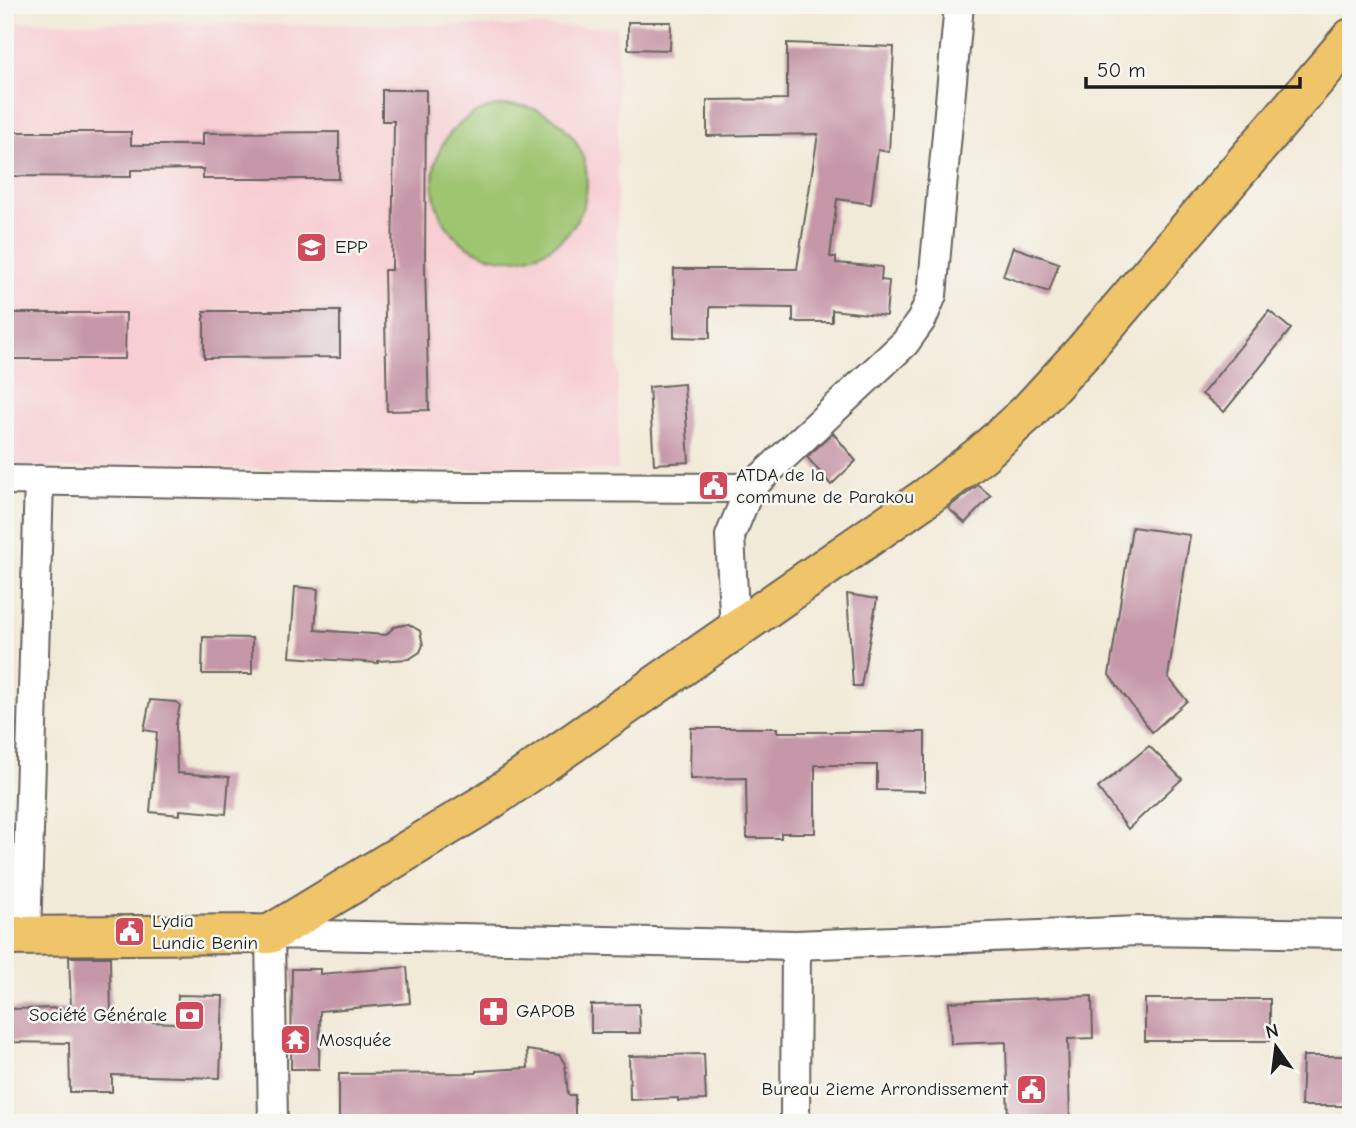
<svg xmlns="http://www.w3.org/2000/svg" width="1356" height="1128" font-family="'Comic Neue',sans-serif">
  <style>
    .built { fill: #f7cfd3 }
    .green { fill: #9ec570; stroke: #5d7046; stroke-width: 2 }
    .building { fill: #c697a9 }
    .lines { fill: none; stroke-linecap: round; stroke-linejoin: round }
    .street-casing { stroke: #67645e; stroke-width: 32 }
    .primary-casing { stroke: #67645e; stroke-width: 42 }
    .street { stroke: #fff; stroke-width: 28 }
    .primary { stroke: #f0c469; stroke-width: 38 }
    .labels { text-anchor: middle; dominant-baseline: central; stroke-width: 5; stroke-linejoin: round; paint-order: stroke }
    .poi-label { font-size: 19px; fill: #1c1c1c; stroke: #f6f6f2; text-anchor: start }
  </style>
  <rect width="100%" height="100%" fill="#f6f6f2"/>
  <filter id="ink" filterUnits="userSpaceOnUse"><feTurbulence type="fractalNoise" baseFrequency=".0143" numOctaves="2"/><feDisplacementMap in="SourceGraphic" scale="14" xChannelSelector="R" yChannelSelector="G"/><feConvolveMatrix kernelMatrix="1 2 1 2 8 2 1 2 1" color-interpolation-filters="sRGB"/></filter>
  <filter id="wash" filterUnits="userSpaceOnUse"><feTurbulence type="fractalNoise" baseFrequency=".00686" numOctaves="4" result="noise"/><feDisplacementMap in="SourceGraphic" scale="28" xChannelSelector="R" yChannelSelector="G"/><feGaussianBlur stdDeviation="1.57" result="paint"/><feColorMatrix in="noise" values="0 0 0 0 0 0 0 0 0 0 0 0 0 0 0 0 0 1.4 0 .05"/><feComposite in="paint" operator="in"/></filter>
  <g filter="url(#wash)">
    <rect width="100%" height="100%" fill="#f2ead8"/>
    <!-- built -->
    <path class="built" d="M5 22 617 27 618 470 5 468Z"/>
    <!-- green -->
    <circle class="green" cx="510" cy="182" r="77"/>
    <g id="blocks">
      <!-- building -->
      <g class="building">
        <path d="M628 22H671L670 50 628 49Z"/>
        <path d="M787 43 894 47 889 152 878 150 871 204 837 199 830 257H836V263L882 267 881 280 889 281 886 316 832 310V322H793V308L710 307V338L674 337V269H797L818 134 707 136V100L787 99Z"/>
        <path d="M382 90H426L425 269 429 410 387 411 384 270H392L394 121H382Z"/>
        <path d="M5 132H131V145H203V133L339 132V179H203V169L131 170V177L5 176Z"/>
        <path d="M1013 247 1059 263 1049 292 1003 276Z"/>
        <path d="M204 311H340V357L204 358Z"/>
        <path d="M1269 311 1291 329 1224 412 1202 394Z"/>
        <path d="M5 313H126L125 359H5Z"/>
        <path d="M684 384 689 462 654 464 649 387Z"/>
        <path d="M833 433 856 461 831 485 807 457Z"/>
        <path d="M978 485 991 496 965 523 948 508Z"/>
        <path d="M1132 527 1190 535 1168 677 1187 701 1152 732 1109 675Z"/>
        <path d="M295 587 318 589 315 630 386 635 394 627 408 624 420 631 423 645 420 652 409 659 378 661V663L290 657Z"/>
        <path d="M847 594 877 599 861 686H853Z"/>
        <path d="M203 637 252 638V674H202Z"/>
        <path d="M150 700 176 702 180 705 176 725 177 773 229 777 226 814 180 810V815L150 812 157 732 144 730Z"/>
        <path d="M691 728H777V732H925V791L877 790V765H815V833H781V838H747L746 778 690 779Z"/>
        <path d="M1149 746 1182 779 1128 829 1098 788Z"/>
        <path d="M69 957H110L111 1021 177 1023 178 995 223 996 220 1078 112 1075V1092H70L69 1043 5 1042V1009L71 1008Z"/>
        <path d="M407 967 410 1003 320 1011 319 1069H291L292 969H320V974Z"/>
        <path d="M1092 996 1093 1038 1068 1039 1070 1123H1008L1006 1042 951 1044 949 1002Z"/>
        <rect x="1145" y="999" width="125" height="42"/>
        <path d="M639 1004 640 1033H591V1005Z"/>
        <path d="M527 1050 559 1055 565 1064 568 1095H575V1123H339V1074L476 1073V1071L528 1068Z"/>
        <path d="M704 1054 706 1100 678 1101V1098L630 1100 629 1056Z"/>
        <path d="M1303 1056H1351V1106H1301Z"/>
      </g>
    </g>
  </g>
  <g filter="url(#ink)">
    <use href="#blocks" fill-opacity="0" stroke="#67645e" stroke-width="2"/>
    <g class="lines">
      <defs>
        <g id="street">
          <path d="M5 480 468 487 750 488"/>
          <path d="M735 631 730 536 750 488 905 343 922 319 932 295 959 5"/>
          <path d="M26 937 39 480"/>
          <path d="M273 1123 270 934 796 945 1139 931 1351 934"/>
          <path d="M795 1123 796 945"/>
        </g>
        <path id="primary" d="M5 936 270 934 486 803 928 496 982 454 1028 412 1084 351 1351 38"/>
      </defs>
      <!-- street casing -->
      <use href="#street" class="street-casing"/>
      <!-- primary casing -->
      <use href="#primary" class="primary-casing"/>
      <!-- street -->
      <use href="#street" class="street"/>
      <!-- primary -->
      <use href="#primary" class="primary"/>
    </g>
  </g>
  <!-- icons -->
  <defs>
    <symbol id="school-square" viewBox="-11 -11 22 22"><rect x="-9" y="-9" width="18" height="18" rx="4" fill="#d1495b" stroke="#f6f6f2"/><path d="M0-5L7-2L0 1L-7-2ZM-4 1L0 2.5L4 1V4Q0 6-4 4Z" fill="#fff"/></symbol>
    <symbol id="civic-square" viewBox="-11 -11 22 22"><rect x="-9" y="-9" width="18" height="18" rx="4" fill="#d1495b" stroke="#f6f6f2"/><path d="M-.6-6.5H3V-4.5H.6V-3L4-1V1h2V6H-6V1h2V-1L-.6-3ZM-1.2 2.5V6h2.4V2.5Z" fill="#fff"/></symbol>
    <symbol id="pharmacy-square" viewBox="-11 -11 22 22"><rect x="-9" y="-9" width="18" height="18" rx="4" fill="#d1495b" stroke="#f6f6f2"/><path d="M-2-6h4v4h4v4h-4v4h-4v-4h-4v-4h4Z" fill="#fff"/></symbol>
    <symbol id="bank-square" viewBox="-11 -11 22 22"><rect x="-9" y="-9" width="18" height="18" rx="4" fill="#d1495b" stroke="#f6f6f2"/><path d="M-6-4H6V4H-6ZM0-2.3a2.3 2.3 0 1 0 0 4.6a2.3 2.3 0 1 0 0-4.6Z" fill="#fff"/></symbol>
    <symbol id="temple-square" viewBox="-11 -11 22 22"><rect x="-9" y="-9" width="18" height="18" rx="4" fill="#d1495b" stroke="#f6f6f2"/><path d="M0-6L5-2H3V0L6.5 2.5H4V6H1.5V3h-3V6H-4V2.5H-6.5L-3 0V-2H-5Z" fill="#fff"/></symbol>
  </defs>
  <g fill-rule="evenodd">
    <use href="#school-square" x="294" y="230" width="35" height="35"/>
    <use href="#civic-square" x="696" y="468" width="35" height="35"/>
    <use href="#civic-square" x="112" y="914" width="35" height="35"/>
    <use href="#pharmacy-square" x="476" y="994" width="35" height="35"/>
    <use href="#bank-square" x="172" y="998" width="35" height="35"/>
    <use href="#temple-square" x="278" y="1022" width="35" height="35"/>
    <use href="#civic-square" x="1014" y="1072" width="35" height="35"/>
  </g>
  <g class="labels">
    <!-- poi labels -->
    <g class="poi-label">
      <text x="335" y="247">EPP</text>
      <text x="736" y="475">ATDA de la<tspan x="736" dy="22">commune de Parakou</tspan></text>
      <text x="152" y="921">Lydia<tspan x="152" dy="22">Lundic Benin</tspan></text>
      <text x="516" y="1011">GAPOB</text>
      <text x="167" y="1015" text-anchor="end">Société Générale</text>
      <text x="319" y="1040">Mosquée</text>
      <text x="1008" y="1089" text-anchor="end">Bureau 2ieme Arrondissement</text>
    </g>
  </g>
  <!-- margin -->
  <rect width="1356" height="1128" fill="none" stroke="#f6f6f2" stroke-width="28"/>
  <!-- north arrow -->
  <g transform="translate(1276 1047) rotate(346)" stroke="#f6f6f2" stroke-width="5" paint-order="stroke">
  <path d="M0-5L12 26L0 18L-12 26Z" fill="#1c1c1c"/>
  <text y="-10" font-size="19" font-weight="bold" text-anchor="middle" fill="#1c1c1c">N</text>
  </g>
  <!-- scale -->
  <path d="M1086 77v10h214v-10" fill="none" stroke="#1c1c1c" stroke-width="3.5"/>
  <text x="1097" y="77" font-size="21" fill="#1c1c1c" stroke="#f6f6f2" stroke-width="5" paint-order="stroke">50 m</text>
</svg>
